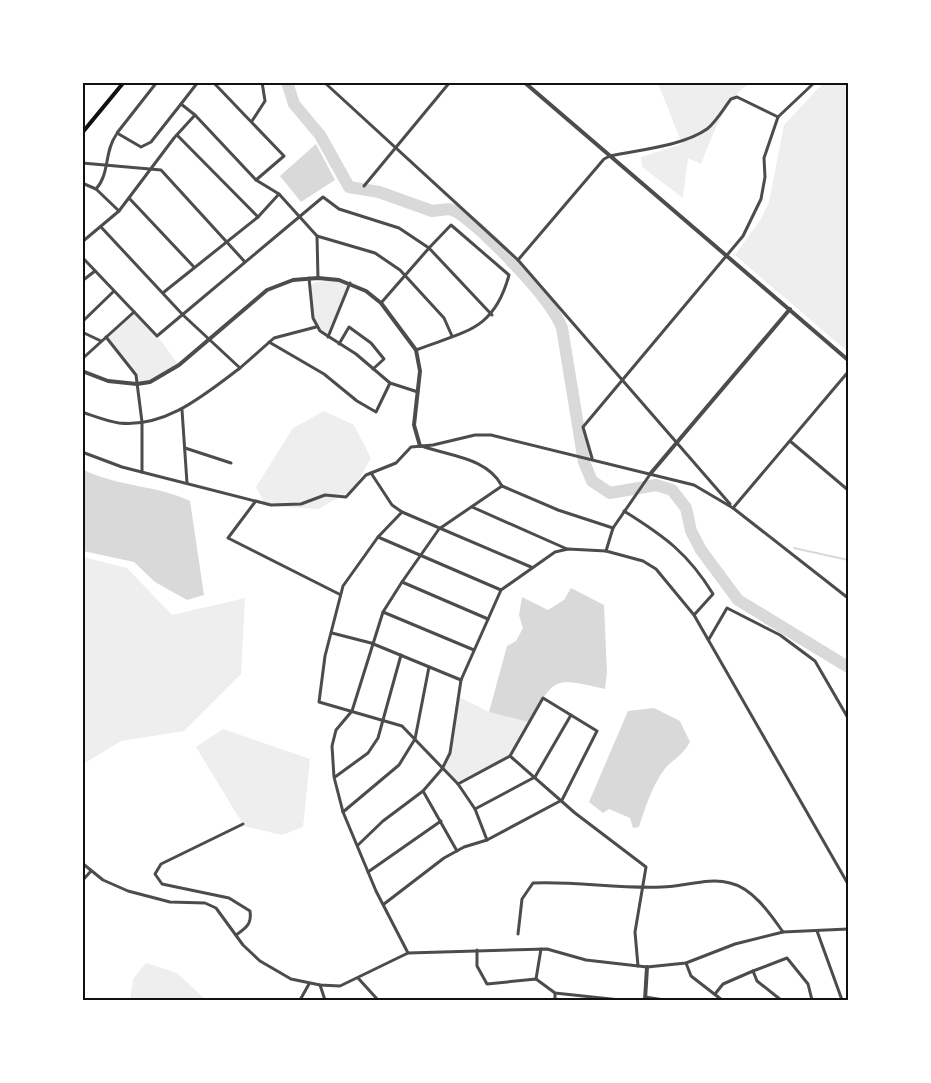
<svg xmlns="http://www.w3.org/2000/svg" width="931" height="1083" font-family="'Fira Sans',sans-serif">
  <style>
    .green { fill: #eee }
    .water { fill: #d9d9d9 }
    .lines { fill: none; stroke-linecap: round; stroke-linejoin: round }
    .stream { stroke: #d9d9d9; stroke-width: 2 }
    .river { stroke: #d9d9d9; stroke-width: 12 }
    .minor { stroke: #4c4c4c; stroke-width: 3 }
    .tertiary { stroke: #4c4c4c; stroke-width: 4 }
    .secondary { stroke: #111; stroke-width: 4 }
    .neatline { fill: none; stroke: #111; stroke-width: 2 }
  </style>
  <rect width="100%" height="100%" fill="#fff"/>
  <!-- green -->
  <g class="green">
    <path d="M658 83H749C723 103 713 135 701 164L688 158 683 198 642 167 641 157 682 144Z"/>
    <path d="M823 83H848V352L735 255 761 219 769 202 784 125Z"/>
    <path d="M339 280 350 283 328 337C311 324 312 306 309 287L315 282Z"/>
    <path d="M134 312 157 336 179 365 150 382 137 384 136 375 106 337Z"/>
    <path d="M324 411 354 425 371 458 354 489 318 509 266 506 256 487 293 428Z"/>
    <path d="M83 557 127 568 172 615 245 598 241 674 184 731 121 741 83 764Z"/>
    <path d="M457 696 489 712 528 722 510 756 458 784 442 769 450 753Z"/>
    <path d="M223 729 310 759 303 827 282 835 244 826 196 747Z"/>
    <path d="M146 963 177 973 206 1000H130L133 979Z"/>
  </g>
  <!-- water -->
  <g class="water">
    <path d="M316 144 335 180 301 202 280 176Z"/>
    <path d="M82 469C117 487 157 485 190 501L204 595 187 600 155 582 134 562 83 551Z"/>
    <path d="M571 588 604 605 607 673 605 689C552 677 556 677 528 722L489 712 507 646 516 641 523 628 519 615 522 597 548 610 564 600Z"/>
    <path d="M654 708 680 721 690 742C680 759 672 759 664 770 652 786 645 808 639 827L633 828 630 818 609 809 603 813 589 802 628 711Z"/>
  </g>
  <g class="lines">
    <!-- stream -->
    <path class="stream" d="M794 548 848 560"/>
    <!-- river -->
    <path class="river" d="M287 82 294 104 320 135 349 187 379 192 432 211 449 209 457 212C484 230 551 298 562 328L584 462 592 481 610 493 656 485 672 490 686 508 691 531 701 550 738 600 848 667"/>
    <!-- minor -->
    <g class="minor">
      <path d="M157 82 117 133 141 147 151 142 181 104 195 115"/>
      <path d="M213 82 284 156 256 180"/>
      <path d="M324 82 518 260 730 504"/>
      <path d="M181 104 198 82"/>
      <path d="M252 121 265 101 262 82"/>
      <path d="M177 135 258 217"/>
      <path d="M82 163 161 170 245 262"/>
      <path d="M82 183 96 189C110 174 104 152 116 135"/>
      <path d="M364 186 450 82"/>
      <path d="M96 189 119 211"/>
      <path d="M129 198 194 267"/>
      <path d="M317 236 318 278"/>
      <path d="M82 242 119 211 174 138 195 115 256 180 279 194 317 236 375 253 400 270 444 318 452 336"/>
      <path d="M82 257 157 336 323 197 339 209 399 228 429 248 381 303"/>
      <path d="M518 260 604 159 610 156C638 150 683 146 707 129 716 122 724 108 731 99L737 97 778 117"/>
      <path d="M309 278 313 318 320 331 356 354 390 383 418 392"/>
      <path d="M82 281 95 271"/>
      <path d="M164 292 258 217 279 194"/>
      <path d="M82 322 113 292"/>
      <path d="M82 332 101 341"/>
      <path d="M106 337 136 375 142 422V472"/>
      <path d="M328 337 350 283"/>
      <path d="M269 342 324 374 357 401 376 412 390 383"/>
      <path d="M339 344 349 327 371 343 384 359 373 369"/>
      <path d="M416 350C465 331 494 331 509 275L451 225 429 248 492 315"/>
      <path d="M82 359 134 312"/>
      <path d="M240 368 274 338 316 327"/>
      <path d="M182 410 187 483"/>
      <path d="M82 412C94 416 106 421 119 423 166 428 204 395 240 368L183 315 101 227"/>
      <path d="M790 441 848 490"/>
      <path d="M422 446C448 456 487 457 502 486"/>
      <path d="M185 448 231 463"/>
      <path d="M82 452 122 467 271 505 301 504 325 495 346 497 366 475 396 463 411 447 433 445 475 435H491L694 485 733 508 848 598"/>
      <path d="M592 458 583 427 743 236 761 199 765 177 764 158 778 117 815 82"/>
      <path d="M371 473 392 505 402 512 531 567"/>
      <path d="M255 502 228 538 339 594"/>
      <path d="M472 507 567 549"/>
      <path d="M733 508 848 372"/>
      <path d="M624 511C664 536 688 553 713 594L694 615"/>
      <path d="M402 512 378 537 343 586 325 656 319 702 402 726 458 784 475 809 487 840"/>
      <path d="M378 537 501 590"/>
      <path d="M606 551 613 528 651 473"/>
      <path d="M402 582 488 619"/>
      <path d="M383 612 474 650"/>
      <path d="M332 633 371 643 461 680"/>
      <path d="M709 639 727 608 780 635 815 661 848 718"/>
      <path d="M510 756 575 813 646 867 635 932 638 966"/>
      <path d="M335 777 368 753 378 738 401 655"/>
      <path d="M423 791 457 851"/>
      <path d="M475 809 535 777 571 715"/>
      <path d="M343 812 399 765 415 739 429 667"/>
      <path d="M358 845 383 821 423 791 442 769 450 753 461 680 501 590 555 552 568 549 606 551 643 561 656 569 694 615 848 884"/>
      <path d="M82 863 103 880 128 891 170 902 205 903 216 908 243 945 260 961 291 979 320 985 340 986 408 953 547 949 586 960 647 967 686 963 735 944 783 932 848 929"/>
      <path d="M368 872 441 821"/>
      <path d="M82 881 91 871"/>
      <path d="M384 904 444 858 464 847 487 840 562 800 597 731 543 698 510 756 458 784"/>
      <path d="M817 931 842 1000"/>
      <path d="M518 934 522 899 533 883C576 881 618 889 662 887 684 887 708 877 730 883 753 888 771 915 783 932"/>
      <path d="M236 935C246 928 252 924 250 911L229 898 162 884 155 874 161 864 243 824"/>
      <path d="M477 950V966L487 984 536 979 555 993 620 1000"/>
      <path d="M408 953 376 891 343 812 334 777 332 746 336 730 352 711 383 612 402 582 439 529 502 486 558 510 613 528"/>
      <path d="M686 963 691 976 722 1000"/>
      <path d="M753 971 787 958 808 984 812 1000"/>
      <path d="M358 978 378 1000"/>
      <path d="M536 979 541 949"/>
      <path d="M320 985 325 1000"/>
      <path d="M715 994 723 984 753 971 757 981 781 1000"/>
      <path d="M645 997 664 1000"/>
      <path d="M300 1000 309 984"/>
      <path d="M555 1000V993"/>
    </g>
    <!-- tertiary -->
    <g class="tertiary">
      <path d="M524 82 848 360"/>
      <path d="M82 371 108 381 137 384 150 382 179 365 267 290 293 280 318 278 339 280 366 291 381 303 416 350 420 371 414 425 420 446"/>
      <path d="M651 473 790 309"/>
      <path d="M645 1000 647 967"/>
    </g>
    <!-- secondary -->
    <path class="secondary" d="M82 133 124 82"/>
  </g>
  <!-- border -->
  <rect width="931" height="1083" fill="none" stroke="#ffffff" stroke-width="168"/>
  <rect x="84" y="84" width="763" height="915" class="neatline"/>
</svg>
